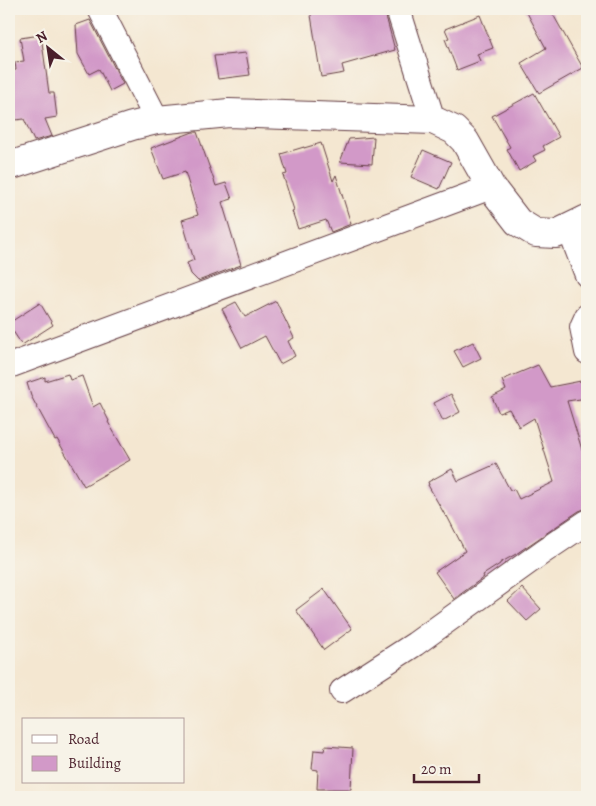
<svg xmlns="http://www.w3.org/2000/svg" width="596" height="806" font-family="Alegreya,serif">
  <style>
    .building { fill: #d299c8 }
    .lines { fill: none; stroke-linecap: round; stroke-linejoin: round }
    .minor-casing { stroke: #643d44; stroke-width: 26 }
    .tertiary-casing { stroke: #643d44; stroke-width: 30 }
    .minor { stroke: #fff; stroke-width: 24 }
    .tertiary { stroke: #fff; stroke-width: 28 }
  </style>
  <rect width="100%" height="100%" fill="#f7f3e8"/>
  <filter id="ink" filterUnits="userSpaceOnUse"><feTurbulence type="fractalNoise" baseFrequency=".02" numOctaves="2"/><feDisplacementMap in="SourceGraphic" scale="10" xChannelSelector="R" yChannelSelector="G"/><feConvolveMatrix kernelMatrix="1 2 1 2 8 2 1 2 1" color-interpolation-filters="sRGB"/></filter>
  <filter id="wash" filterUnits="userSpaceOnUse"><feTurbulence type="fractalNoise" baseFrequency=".0096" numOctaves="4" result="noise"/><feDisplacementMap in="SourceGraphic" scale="20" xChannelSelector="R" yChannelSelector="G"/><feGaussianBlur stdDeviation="1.12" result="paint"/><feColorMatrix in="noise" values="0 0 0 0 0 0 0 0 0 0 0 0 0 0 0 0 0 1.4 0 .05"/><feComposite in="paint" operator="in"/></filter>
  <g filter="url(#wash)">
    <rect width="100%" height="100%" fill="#f4e7d1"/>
    <g id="blocks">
      <!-- building -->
      <g class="building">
        <path d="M310 9H384L395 50 342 65 344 73 321 77Z"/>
        <path d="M525 9H550L583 68 539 93 521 63 546 48Z"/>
        <path d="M480 15 493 48 477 54 480 61 457 70 445 39 449 38 445 29Z"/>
        <path d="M90 20 123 84 110 91 99 69 89 74 78 54 76 25Z"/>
        <path d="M41 35 49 93H54L57 117 45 119 52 136 34 141 24 119 16 120 15 116 9 117V71L16 70 15 62 24 61 20 38Z"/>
        <path d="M246 53 250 75 218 79 214 56Z"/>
        <path d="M534 93 559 137 543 146 545 150 533 156 536 161 519 171 507 149 510 147 492 116Z"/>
        <path d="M193 132H197L216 186 226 183 232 199 222 202 241 265 198 281 191 274 187 263 194 260 182 220 198 215 185 172 163 179 151 148Z"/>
        <path d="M374 137 372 164 340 162 349 139Z"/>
        <path d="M321 143 333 181 336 175 351 224 331 232 326 220 298 229 292 211 294 210 283 175 287 174 281 154 304 147V148Z"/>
        <path d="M423 150 451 162 439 189 411 177Z"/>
        <path d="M276 301 294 338 288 341 295 356 280 364 265 336 242 348 222 309 236 302 245 317Z"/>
        <path d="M40 303 53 325 22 345 9 325V323Z"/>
        <path d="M473 342 481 358 463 367 454 351Z"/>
        <path d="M538 365 550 387 586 380 587 398 567 401 587 466V508L579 511 516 554 500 563V564L483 575 484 577 454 599 435 572 465 551 447 516 446 517 428 485H429L428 482 452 469 458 481 496 464 510 490 514 489 519 499 554 482 534 418 519 427 509 409 499 413 492 397 506 390 502 380Z"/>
        <path d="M68 374 70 380 82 376 93 407 100 403 109 421 108 422 130 460 84 486 57 439 55 440 31 396 27 383 45 377V381Z"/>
        <path d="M451 394 460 412 443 421 434 403Z"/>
        <path d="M522 588 541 609 527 621 508 601Z"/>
        <path d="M324 589 352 629 324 650 296 610Z"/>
        <path d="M325 746 353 748 351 789H317L318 770 312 769 314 750 324 751Z"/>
      </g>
    </g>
  </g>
  <g filter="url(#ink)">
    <use href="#blocks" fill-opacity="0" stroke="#643d44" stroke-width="1"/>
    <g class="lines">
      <defs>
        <g id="minor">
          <path d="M100 9 157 120"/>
          <path d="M398 9 433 120"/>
          <path d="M569 228 587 275"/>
          <path d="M587 316 582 327 587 352"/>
          <path d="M9 366 491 187"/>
          <path d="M342 691 415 644 544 551 587 522"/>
        </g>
        <path id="tertiary" d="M9 166 132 126 157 120 229 113 433 120 454 130 465 141 491 187 518 222 536 233 556 234 587 219"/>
      </defs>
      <!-- minor casing -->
      <use href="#minor" class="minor-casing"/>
      <!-- tertiary casing -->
      <use href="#tertiary" class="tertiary-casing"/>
      <!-- minor -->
      <use href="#minor" class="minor"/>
      <!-- tertiary -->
      <use href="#tertiary" class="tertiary"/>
    </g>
  </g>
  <!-- margin -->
  <rect width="596" height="806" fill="none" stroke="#f7f3e8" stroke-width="30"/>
  <!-- legend -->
  <rect x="22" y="718" width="162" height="65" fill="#f7f3e8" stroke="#b29e9c"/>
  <rect x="32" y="735" width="25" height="8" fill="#ffffff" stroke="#b29e9c"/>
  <text x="68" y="744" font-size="15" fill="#4a1f2b">Road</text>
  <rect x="32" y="756" width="25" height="15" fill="#d299c8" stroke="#b29e9c"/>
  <text x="68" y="768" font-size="15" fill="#4a1f2b">Building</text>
  <!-- north arrow -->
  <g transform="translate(48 48) rotate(330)" stroke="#f7f3e8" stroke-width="4" paint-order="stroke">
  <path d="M0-4L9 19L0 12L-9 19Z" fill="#4a1f2b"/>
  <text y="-8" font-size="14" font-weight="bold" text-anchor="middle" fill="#4a1f2b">N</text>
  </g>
  <!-- scale -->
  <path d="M414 774v8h65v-8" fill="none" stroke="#4a1f2b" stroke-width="2.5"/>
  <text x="421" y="774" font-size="15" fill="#4a1f2b" stroke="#f7f3e8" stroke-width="4" paint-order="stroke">20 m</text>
</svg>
